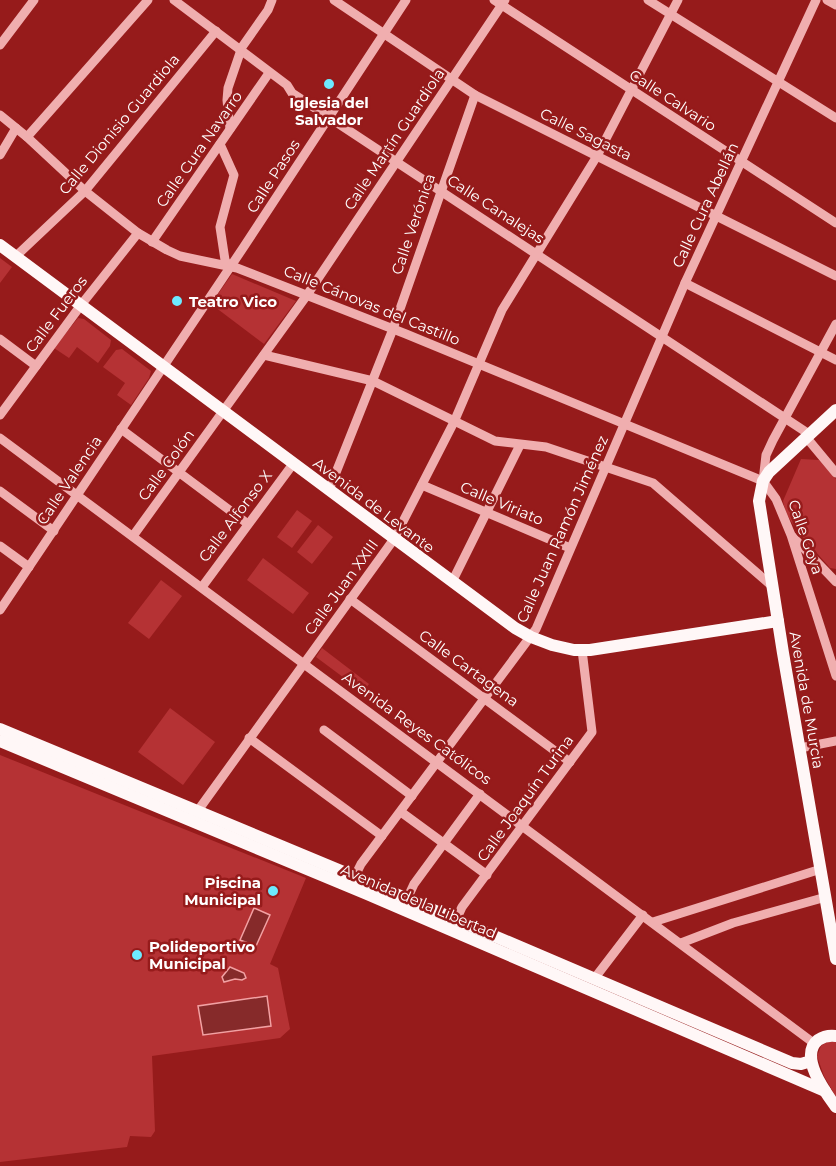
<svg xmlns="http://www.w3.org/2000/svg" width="836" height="1166" font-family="Montserrat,sans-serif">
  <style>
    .green { fill: #b53234 }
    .water { fill: #862a2a; stroke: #f2a1a3; stroke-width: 1.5 }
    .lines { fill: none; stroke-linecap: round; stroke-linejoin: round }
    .minor { stroke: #f0aeaf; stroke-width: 9 }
    .major { stroke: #fff7f7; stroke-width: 12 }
    .poi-dot { fill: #6deaff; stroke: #961b1b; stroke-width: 2 }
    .labels { text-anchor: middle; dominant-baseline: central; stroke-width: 5; stroke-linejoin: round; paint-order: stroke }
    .street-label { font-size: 15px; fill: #fff; stroke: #961b1b }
    .poi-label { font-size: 15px; font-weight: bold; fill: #fff; stroke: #961b1b; text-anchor: start }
  </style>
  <rect width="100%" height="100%" fill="#961b1b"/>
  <!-- green -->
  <g class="green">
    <path d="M0 258 12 267 0 283Z"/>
    <path d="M232 274 296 301 264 344 211 304Z"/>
    <path d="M78 318 84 319 111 340 110 346 98 363 77 347 69 358 54 348Z"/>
    <path d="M122 349 151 371 149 378 131 405 117 395 125 383 103 367 116 350Z"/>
    <path d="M801 459 819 460 836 479V569L830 568C814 548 787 526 783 501Z"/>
    <path d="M297 510 312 521 292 548 277 537Z"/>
    <path d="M318 525 333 537 312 564 297 552Z"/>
    <path d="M263 558 309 593 293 614 247 580Z"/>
    <path d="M161 580 182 596 149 639 128 623Z"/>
    <path d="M322 648 369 684 363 692 316 657Z"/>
    <path d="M170 708 215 742 183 785 138 752Z"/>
    <path d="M0 755 306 878 270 964 278 968 290 1029 280 1038 152 1056 155 1131 151 1137 130 1136 127 1147 0 1162Z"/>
    <path d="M827 1042H836V1097L824 1076 817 1056 821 1046Z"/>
  </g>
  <!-- water -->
  <g class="water">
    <path d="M254 908 270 915 256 946 240 940Z"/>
    <path d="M230 967 244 973 246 978 242 980 235 979 224 982 222 977Z"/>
    <path d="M267 996 271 1026 203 1035 198 1006Z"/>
  </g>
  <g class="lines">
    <!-- minor -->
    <g class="minor">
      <path d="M174 0 287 85 292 93 809 434"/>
      <path d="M334 0 475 95 836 276"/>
      <path d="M494 0 836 223"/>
      <path d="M648 0 836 118"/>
      <path d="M827 0 836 5"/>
      <path d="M0 45 34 0"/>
      <path d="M0 115 27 137 85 191 138 233 167 250 180 256 237 268 406 334 763 481 776 499 791 535 836 676"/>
      <path d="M230 129 227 100 228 88 242 47 268 10 272 0"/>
      <path d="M27 137 148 0"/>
      <path d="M220 144 234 175 220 227 225 260 229 267"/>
      <path d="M0 155 16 128"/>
      <path d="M152 242 269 73"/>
      <path d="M15 257 85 191 216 31"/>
      <path d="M685 283 836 360"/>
      <path d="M0 339 36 366"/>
      <path d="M264 355 373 381 495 441 546 447 653 483 772 586"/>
      <path d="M0 415 81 305 138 233"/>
      <path d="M121 429 248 524"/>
      <path d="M806 437 836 473"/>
      <path d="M0 438 815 1044"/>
      <path d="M763 481 766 455 773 440 836 324"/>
      <path d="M422 485 570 548"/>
      <path d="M329 490 393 329 475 95"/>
      <path d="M0 491 54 531"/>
      <path d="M133 536 307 295 505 0"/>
      <path d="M793 537 836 582"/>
      <path d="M0 546 29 567"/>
      <path d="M452 582 520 445"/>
      <path d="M202 587 293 464"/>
      <path d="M350 599 570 762"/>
      <path d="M0 610 243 248 406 0"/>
      <path d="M324 730 412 796"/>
      <path d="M249 738 382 836"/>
      <path d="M800 748 836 741"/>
      <path d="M401 812 487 875"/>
      <path d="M194 816 394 539 454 422 502 310 597 156 678 0"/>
      <path d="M353 880 361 864 536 629 685 283 816 0"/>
      <path d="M407 899 414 884 480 794"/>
      <path d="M456 920 462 907 592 732 582 650"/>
      <path d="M653 922 821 869"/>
      <path d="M681 943 733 923 826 897"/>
      <path d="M594 979 643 915"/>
    </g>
    <!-- major -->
    <g class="major">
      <path d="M0 245 515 628 531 637 552 645 574 650H590L778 621"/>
      <path d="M836 410 769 472 763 481 759 501 783 653 836 959"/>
      <path d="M0 729 370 883 792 1063 801 1064 811 1061"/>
      <path d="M0 741 367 894 825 1091"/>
      <path d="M836 1036C829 1035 824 1036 818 1040 798 1056 826 1093 836 1107"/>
    </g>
  </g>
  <!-- markers -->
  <g class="poi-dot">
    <circle cx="329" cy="84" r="6"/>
    <circle cx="177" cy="301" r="6"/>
    <circle cx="273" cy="891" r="6"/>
    <circle cx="137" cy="955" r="6"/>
  </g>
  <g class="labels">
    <!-- street labels -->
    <g class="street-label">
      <text transform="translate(673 100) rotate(33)">Calle Calvario</text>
      <text transform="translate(119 124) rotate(-50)">Calle Dionisio Guardiola</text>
      <text transform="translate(586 134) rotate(26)">Calle Sagasta</text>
      <text transform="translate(394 139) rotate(-56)">Calle Martín Guardiola</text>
      <text transform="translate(199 149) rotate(-55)">Calle Cura Navarro</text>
      <text transform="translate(273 176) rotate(-57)">Calle Pasos</text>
      <text transform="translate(705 205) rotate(-65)">Calle Cura Abellán</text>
      <text transform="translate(496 209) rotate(33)">Calle Canalejas</text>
      <text transform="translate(413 224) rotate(-71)">Calle Verónica</text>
      <text transform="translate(372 305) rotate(22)">Calle Cánovas del Castillo</text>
      <text transform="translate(56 314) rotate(-53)">Calle Fueros</text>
      <text transform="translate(166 465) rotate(-54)">Calle Colón</text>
      <text transform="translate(69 480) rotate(-56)">Calle Valencia</text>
      <text transform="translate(502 503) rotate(23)">Calle Viriato</text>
      <text transform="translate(374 505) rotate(37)">Avenida de Levante</text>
      <text transform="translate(235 516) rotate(-53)">Calle Alfonso X</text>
      <text transform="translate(562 529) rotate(-66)">Calle Juan Ramón Jiménez</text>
      <text transform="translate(806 537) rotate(71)">Calle Goya</text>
      <text transform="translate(341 587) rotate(-54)">Calle Juan XXIII</text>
      <text transform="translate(469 668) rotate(36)">Calle Cartagena</text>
      <text transform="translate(807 700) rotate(80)">Avenida de Murcia</text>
      <text transform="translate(417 728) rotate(36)">Avenida Reyes Católicos</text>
      <text transform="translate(525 798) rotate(-54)">Calle Joaquín Turina</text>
      <text transform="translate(419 901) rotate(23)">Avenida de la Libertad</text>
    </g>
    <!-- poi labels -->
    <g class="poi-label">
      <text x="329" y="102" text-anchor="middle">Iglesia del<tspan x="329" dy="17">Salvador</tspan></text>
      <text x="189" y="301">Teatro Vico</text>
      <text x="261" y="882" text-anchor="end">Piscina<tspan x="261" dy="17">Municipal</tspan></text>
      <text x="149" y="946">Polideportivo<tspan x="149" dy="17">Municipal</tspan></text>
    </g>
  </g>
</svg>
